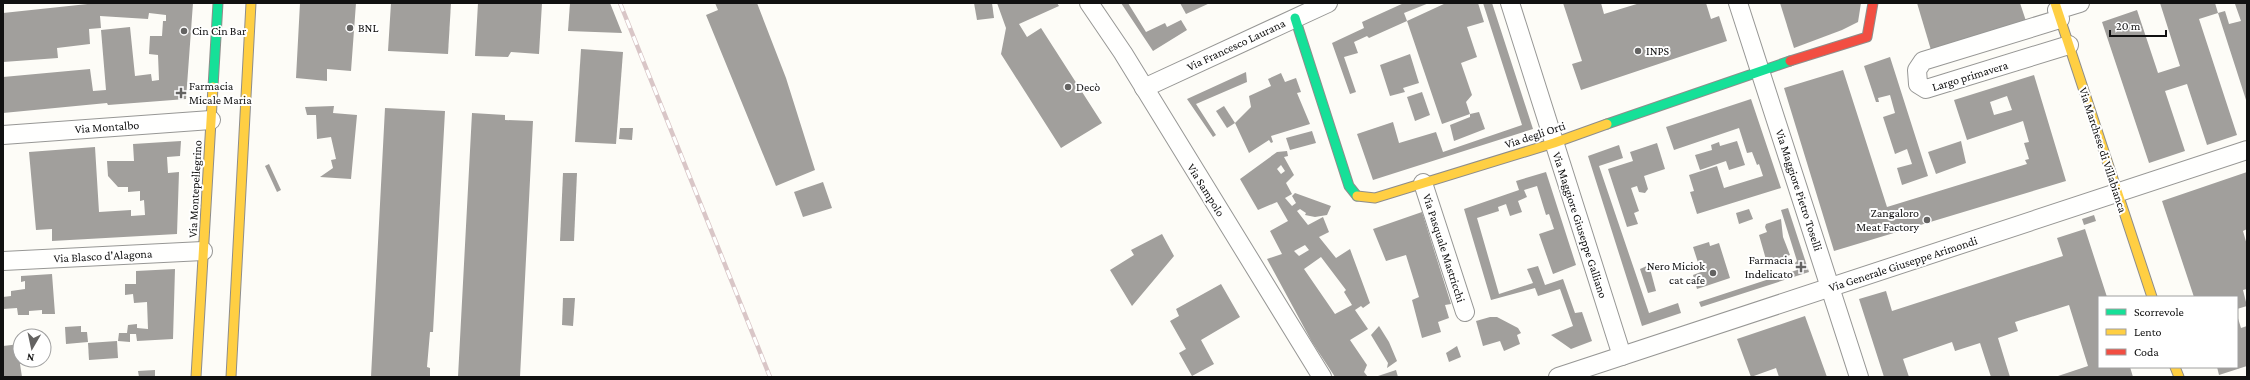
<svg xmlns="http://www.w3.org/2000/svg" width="2250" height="380" font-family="'Crimson Pro',serif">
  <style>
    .building { fill: #a19f9c; fill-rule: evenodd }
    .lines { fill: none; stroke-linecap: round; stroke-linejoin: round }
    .street-casing { stroke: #979795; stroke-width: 20 }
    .fast-casing { stroke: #8e8d8b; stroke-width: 11 }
    .slow-casing { stroke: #8e8d8b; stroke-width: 11 }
    .jam-casing { stroke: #8e8d8b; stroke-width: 11 }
    .street { stroke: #fffffe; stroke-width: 18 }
    .fast { stroke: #16e098; stroke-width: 9 }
    .slow { stroke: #ffcf43; stroke-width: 9 }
    .jam { stroke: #f24e42; stroke-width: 9 }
    .rail-casing { stroke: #d9c6c7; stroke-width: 4.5 }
    .rail { stroke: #fff; stroke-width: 3; stroke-dasharray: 9; stroke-linecap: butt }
    .poi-dot { fill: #646362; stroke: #fff; stroke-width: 1.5 }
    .labels { text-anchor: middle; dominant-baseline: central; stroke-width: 4; stroke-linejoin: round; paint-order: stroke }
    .poi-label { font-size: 12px; fill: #111; stroke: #fff; text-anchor: start }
    .street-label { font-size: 12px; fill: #111; stroke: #fff }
  </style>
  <rect width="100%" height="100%" fill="#fdfcf7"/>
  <!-- building -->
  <g class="building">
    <path d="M97 3H193L186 99 108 105 107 103 3 113V77L90 69 93 91 106 90 101 30 130 27 135 76 151 74 152 81 159 80 158 55 149 54 150 36H162L163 21H166V15L149 13 148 19 100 16 101 28 89 29 90 44 57 48 58 58 3 62V13Z"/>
    <path d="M300 3H356L351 71 327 69V81L296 78Z"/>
    <path d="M391 3H451L448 54 388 51Z"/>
    <path d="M478 3H542L539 54 511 52 508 57 475 56Z"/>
    <path d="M570 3H610L622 33 568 31Z"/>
    <path d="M715 3H757L786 78 815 170 776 186 706 15 718 10Z"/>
    <path d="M974 3H992L994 18 977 20Z"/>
    <path d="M997 3H1057L1059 6 1019 24 1027 37 1041 28 1102 123 1061 148 1001 54 1006 28Z"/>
    <path d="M1121 3H1128L1146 32 1165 23 1167 27 1181 20 1187 30 1153 51Z"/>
    <path d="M1180 3H1210L1186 14Z"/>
    <path d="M1404 3H1429L1404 13 1407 21 1369 38 1367 36 1354 42 1358 53 1344 57 1356 92 1350 94 1332 43 1364 28 1362 22Z"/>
    <path d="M1446 3H1478L1484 22 1467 27 1477 57 1461 63 1472 95 1466 102 1470 114 1442 124 1407 21Z"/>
    <path d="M1483 3H1492L1533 129 1373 180 1357 134 1393 122 1399 143 1436 132 1443 152 1522 125Z"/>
    <path d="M1563 3H1601L1604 14 1640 3H1706L1711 19 1719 16 1727 41 1581 90 1572 64 1582 61Z"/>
    <path d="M1780 3H1861L1858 22 1842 30 1794 48Z"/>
    <path d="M1917 3H2020L2026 21 1931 50Z"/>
    <path d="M2160 3H2215L2218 13 2225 11 2229 24 2241 21 2235 4 2247 3V103L2218 13 2199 19 2237 135 2207 145 2187 84 2165 91 2185 151 2149 163 2102 22 2137 10 2158 73 2180 66Z"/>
    <path d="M581 49 623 52 616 144 575 142Z"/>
    <path d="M1410 54 1419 83 1403 88 1405 92 1390 96 1380 65Z"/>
    <path d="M1890 57 1928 176 1902 185 1897 168 1912 164 1907 149 1895 154 1883 117 1895 113 1890 95 1878 98 1879 102H1876L1864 66Z"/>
    <path d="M1843 70 1887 207 2027 164 2025 160 2029 159 2024 143 2029 142 2023 121 1967 140 1954 100 2034 75 2066 181 1834 251 1784 88ZM2007 96 2012 110 1994 115 1990 102Z"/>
    <path d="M1246 72 1247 82 1196 104 1216 135 1213 137 1187 99Z"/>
    <path d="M1281 73 1285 82 1296 78 1301 92 1297 93 1310 124 1271 136 1273 142 1271 143 1269 140 1249 153 1235 123 1251 107 1249 96 1271 86 1268 79Z"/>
    <path d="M1422 92 1430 115 1415 121 1407 97Z"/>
    <path d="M1751 99 1781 188 1697 214 1690 192 1694 191 1689 175 1717 166 1724 188 1763 176 1759 164 1757 165 1752 152 1747 153 1739 128 1674 150 1666 127Z"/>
    <path d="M334 106 333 113 357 115 351 179 320 177 333 168 331 160 336 159 331 137 317 139 316 115H307L305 107Z"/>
    <path d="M1224 106 1235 123 1227 128 1216 111Z"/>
    <path d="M385 108 445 111 433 332H430L427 367 430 368V377H371Z"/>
    <path d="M1479 112 1485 129 1454 141 1450 125 1470 117V114Z"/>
    <path d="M472 113 505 115V120L533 121 520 377H458Z"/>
    <path d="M620 128H633L632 140 619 139Z"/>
    <path d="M1312 131 1316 143 1290 150 1286 138Z"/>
    <path d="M181 141 180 156 167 157 168 173 179 172 177 234 52 241V229L36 230 29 152 95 147 99 212 131 210V216L145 215 144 200 140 201V191L128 192V187H118L108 176 107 161H134L133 144Z"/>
    <path d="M1737 141 1745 165 1729 170 1726 161 1700 170 1695 155 1712 150 1711 145 1719 142 1720 146Z"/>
    <path d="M1961 141 1966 163 1936 174 1928 152Z"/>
    <path d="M1657 143 1665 169 1644 176 1648 189 1645 193 1639 192 1637 186 1631 188 1639 211 1634 213 1638 224 1627 227 1608 169 1633 161 1630 152Z"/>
    <path d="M1619 145 1623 158 1599 166 1649 313 1678 303 1681 313 1642 326 1588 156Z"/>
    <path d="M1287 151 1288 156 1284 157 1294 175 1286 183 1292 194 1285 198 1292 206 1296 203 1292 196 1295 193 1331 206 1327 215 1315 217 1305 215 1306 213 1300 209 1297 211 1308 225 1323 217 1329 232 1319 237 1336 258 1350 249 1370 303 1363 308 1361 306 1355 310 1368 329 1350 340 1367 365 1364 372 1368 377H1335L1312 342 1267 259 1282 254 1270 231 1288 221 1277 202 1258 210 1240 179 1277 152ZM1281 165 1285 171 1281 174 1277 169ZM1305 245 1309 250 1299 256 1294 251ZM1321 257 1346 290 1344 292 1352 305 1335 314 1304 269Z"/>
    <path d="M269 164 281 190 277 192 265 166Z"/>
    <path d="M1546 172 1576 265 1553 274 1539 234 1554 229 1549 214 1546 215 1537 186 1524 190 1527 197 1518 201 1522 212 1510 216 1506 204 1498 207 1499 211 1477 218 1499 294 1533 283 1527 269 1538 266 1545 285 1563 279 1575 313 1582 312 1592 341 1571 349 1551 335 1573 326 1560 289 1538 296 1535 288 1491 300 1464 209 1519 190 1516 181Z"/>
    <path d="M2247 172V229L2243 231 2247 245V289L2243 290 2247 306 2237 309V297H2194L2162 201Z"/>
    <path d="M563 173H577L574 241H560Z"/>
    <path d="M823 182 832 208 803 217 794 192Z"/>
    <path d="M1788 208 1809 272 1701 307 1699 302 1797 270 1795 263 1797 261 1781 210Z"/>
    <path d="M1749 209 1753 219 1739 224 1736 213Z"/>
    <path d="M1422 212 1451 304 1445 305 1449 318 1438 322 1441 332 1422 338 1412 300 1419 297 1406 255 1386 261 1373 229Z"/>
    <path d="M2094 215 2096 221 2084 225 2082 219Z"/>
    <path d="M1781 219 1783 237 1790 255 1767 263 1759 235 1767 232 1765 227 1766 224Z"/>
    <path d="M2085 229 2107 297H2099V367H2130L2133 377H2055L2088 366 2069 305 2015 322 2018 331 1998 338 2010 377H1991L1980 343 1955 351 1952 342 1903 359 1909 377H1884L1859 299 1886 291 1892 311 2063 256 2057 238Z"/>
    <path d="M1162 234 1174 256 1132 306 1110 270 1134 255 1131 250Z"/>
    <path d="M1709 242 1710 246 1719 243 1730 278 1697 289 1693 275 1701 272 1693 247Z"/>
    <path d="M1649 265 1656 291 1648 293 1640 269Z"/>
    <path d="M175 269 173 339 137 341 136 334H130V342L118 341 119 333H127L128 325 137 324V328L148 329 147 302 134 303 133 294 125 295V284H136V271Z"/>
    <path d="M52 274 55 314H42V310L29 311V315H18L17 308 3 309V297L11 296V291L25 289V281L21 282V276Z"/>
    <path d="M1221 284 1240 317 1201 340 1214 364 1192 376 1179 353 1186 349 1170 321 1179 316 1176 309Z"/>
    <path d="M563 298H575L573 326 562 325Z"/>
    <path d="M2237 315 2241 328 2247 326V366L2219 375 2217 367H2237Z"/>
    <path d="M1805 316 1827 377H1779L1776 368 1751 377 1737 339Z"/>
    <path d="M1490 317H1497L1518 328 1521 333 1517 335 1520 344 1504 351 1500 341 1483 346 1476 321Z"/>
    <path d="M81 326V332H87L88 342 66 344 65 327Z"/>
    <path d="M1379 326 1389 342 1397 361 1387 368 1388 363 1371 335Z"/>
    <path d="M117 341 118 358 89 360 88 343Z"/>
    <path d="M20 344V360L39 361 20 364 22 377H3V346Z"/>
    <path d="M1457 346 1461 357 1449 362 1446 353Z"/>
    <path d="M155 370V377H139L138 371Z"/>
    <path d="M1396 370 1398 377H1375Z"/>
  </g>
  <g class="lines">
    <defs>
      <g id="street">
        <path d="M1089 3 1123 53 1322 377"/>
        <path d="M1510 3 1622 356"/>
        <path d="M1738 3 1859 377"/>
        <path d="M2057 10 2080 3"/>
        <path d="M2060 19 1923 61 1917 70 1918 84 1926 89 2069 45"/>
        <path d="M1144 88 1328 3"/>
        <path d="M3 135 211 120"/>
        <path d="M1423 183 1465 312"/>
        <path d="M3 261 203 251"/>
        <path d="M1558 377 2247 150"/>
      </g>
      <g id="fast">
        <path d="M1295 18 1349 186 1357 196"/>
        <path d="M213 87 218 3"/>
        <path d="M1607 124 1790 61"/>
      </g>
      <g id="slow">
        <path d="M2055 3 2152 297"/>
        <path d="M1357 196 1375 198 1554 143 1607 124"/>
        <path d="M2175 367 2179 377"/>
        <path d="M196 377 213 87"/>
        <path d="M231 377 251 3"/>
      </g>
      <path id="jam" d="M1790 61 1867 37 1873 3"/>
    </defs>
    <!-- street casing -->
    <use href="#street" class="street-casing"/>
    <!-- fast casing -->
    <use href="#fast" class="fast-casing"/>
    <!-- slow casing -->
    <use href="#slow" class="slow-casing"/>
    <!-- jam casing -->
    <use href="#jam" class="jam-casing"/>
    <!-- street -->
    <use href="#street" class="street"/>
    <!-- fast -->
    <use href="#fast" class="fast"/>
    <!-- slow -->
    <use href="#slow" class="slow"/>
    <!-- jam -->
    <use href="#jam" class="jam"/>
    <defs>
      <path id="rail" d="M620 3 770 377"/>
    </defs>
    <!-- rail casing -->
    <use href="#rail" class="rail-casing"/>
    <!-- rail -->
    <use href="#rail" class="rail"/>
  </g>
  <!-- markers -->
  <g class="poi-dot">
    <circle cx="350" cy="28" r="4"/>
    <circle cx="184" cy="31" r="4"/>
    <circle cx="1638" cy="51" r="4"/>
    <circle cx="1068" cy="87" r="4"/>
    <path d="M179 87h4v4h4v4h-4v4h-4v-4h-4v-4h4z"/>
    <circle cx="1927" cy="220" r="4"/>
    <path d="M1799 261h4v4h4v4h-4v4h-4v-4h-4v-4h4z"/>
    <circle cx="1713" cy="273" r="4"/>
  </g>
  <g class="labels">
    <!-- poi labels -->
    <g class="poi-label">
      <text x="358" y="28">BNL</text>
      <text x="192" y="31">Cin Cin Bar</text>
      <text x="1646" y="51">INPS</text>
      <text x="189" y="86">Farmacia<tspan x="189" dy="14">Micale Maria</tspan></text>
      <text x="1076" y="87">Decò</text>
      <text x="1919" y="213" text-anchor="end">Zangaloro<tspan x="1919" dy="14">Meat Factory</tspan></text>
      <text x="1793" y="260" text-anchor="end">Farmacia<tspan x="1793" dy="14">Indelicato</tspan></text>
      <text x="1705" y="266" text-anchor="end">Nero Miciok<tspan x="1705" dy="14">cat cafe</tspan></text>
    </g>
    <!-- street labels -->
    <g class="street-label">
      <text transform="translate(1236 45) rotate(-25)">Via Francesco Laurana</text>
      <text transform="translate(1970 76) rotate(-17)">Largo primavera</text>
      <text transform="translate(107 127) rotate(-4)">Via Montalbo</text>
      <text transform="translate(1535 135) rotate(-18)">Via degli Orti</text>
      <text transform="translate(2103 150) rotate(72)">Via Marchese di Villabianca</text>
      <text transform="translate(195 189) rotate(-87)">Via Montepellegrino</text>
      <text transform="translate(1206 190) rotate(58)">Via Sampolo</text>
      <text transform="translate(1799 190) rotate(72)">Via Maggiore Pietro Toselli</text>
      <text transform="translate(1580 225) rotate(72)">Via Maggiore Giuseppe Galliano</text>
      <text transform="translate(1444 248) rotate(72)">Via Pasquale Mastricchi</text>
      <text transform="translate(103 256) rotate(-3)">Via Blasco d'Alagona</text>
      <text transform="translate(1903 264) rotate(-18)">Via Generale Giuseppe Arimondi</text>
    </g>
  </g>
  <!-- border -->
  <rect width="2250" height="380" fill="none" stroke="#111111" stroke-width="8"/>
  <!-- legend -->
  <rect x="2098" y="296" width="140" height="72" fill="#ffffff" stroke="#a0a0a0"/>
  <rect x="2106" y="309" width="20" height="6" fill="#16e098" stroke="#a0a0a0"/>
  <text x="2134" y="316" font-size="12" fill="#111111">Scorrevole</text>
  <rect x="2106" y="329" width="20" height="6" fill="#ffcf43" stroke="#a0a0a0"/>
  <text x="2134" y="336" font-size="12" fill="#111111">Lento</text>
  <rect x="2106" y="349" width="20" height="6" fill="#f24e42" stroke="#a0a0a0"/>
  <text x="2134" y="356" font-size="12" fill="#111111">Coda</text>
  <!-- north arrow -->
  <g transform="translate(32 348) rotate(189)"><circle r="19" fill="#ffffff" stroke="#a0a0a0"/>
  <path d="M0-3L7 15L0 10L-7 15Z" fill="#646362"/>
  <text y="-6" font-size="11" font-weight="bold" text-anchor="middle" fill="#111111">N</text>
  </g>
  <!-- scale -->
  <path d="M2110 30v6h56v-6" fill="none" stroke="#111111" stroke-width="2"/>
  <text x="2116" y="30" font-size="12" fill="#111111" stroke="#ffffff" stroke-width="3" paint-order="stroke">20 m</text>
</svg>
